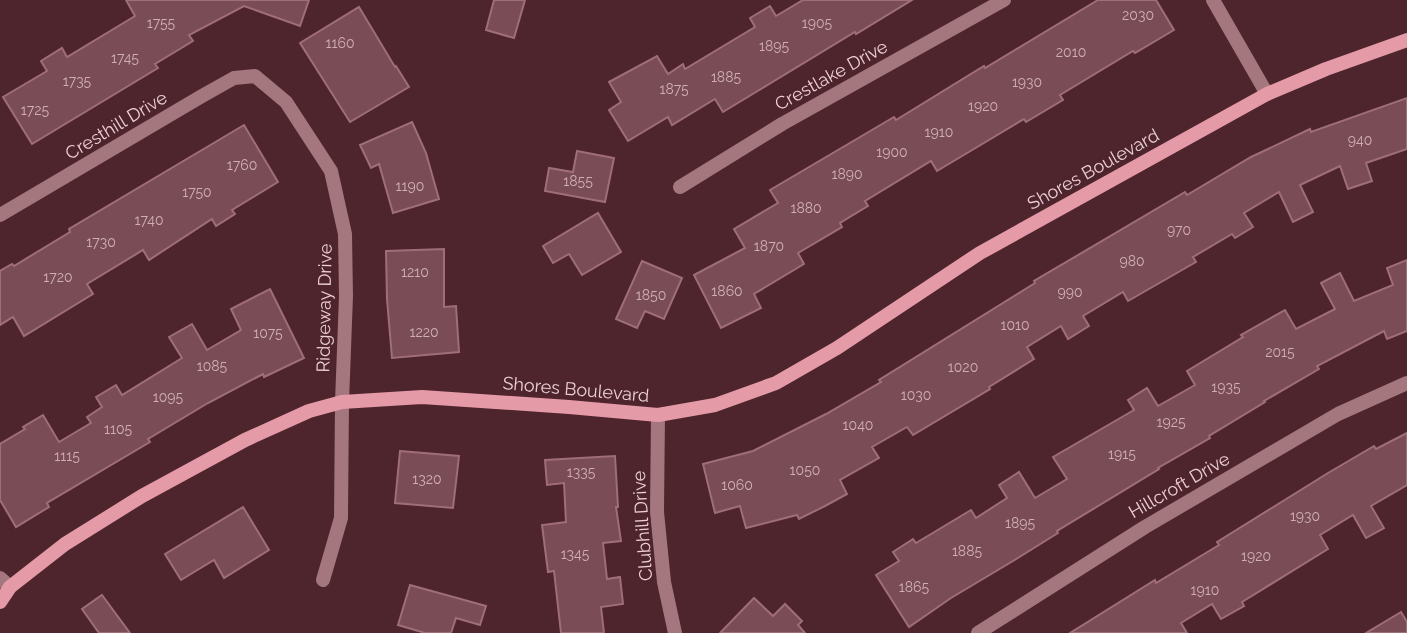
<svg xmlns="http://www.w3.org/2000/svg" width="1407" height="633" font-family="Raleway,sans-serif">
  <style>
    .building { fill: #7a4c55; stroke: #9f6e77; stroke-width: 2 }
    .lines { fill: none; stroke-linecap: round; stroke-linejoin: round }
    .street { stroke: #a4767d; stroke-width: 14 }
    .secondary { stroke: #e49aa7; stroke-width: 14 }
    .labels { text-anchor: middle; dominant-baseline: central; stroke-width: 5; stroke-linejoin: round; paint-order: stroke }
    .number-label { font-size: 14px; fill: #d0afb4 }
    .street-label { font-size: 18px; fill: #ecd0d4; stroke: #4e242d }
  </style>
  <rect width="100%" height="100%" fill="#4e242d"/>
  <!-- building -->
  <g class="building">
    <path d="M126 0H309L300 26 244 6 189 35 193 41 155 64 158 68 32 144 3 97 47 71 41 61 62 48 67 57 135 16Z"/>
    <path d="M494 0H525L514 38 486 30Z"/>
    <path d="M803 0H912L856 34 855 32 723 112 715 99 672 125 668 117 628 141 609 110 621 102 609 82 657 56 668 74 683 64 685 69 755 27 750 18 770 6 776 16Z"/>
    <path d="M1098 0H1156L1174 30 1135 53 1133 51 1060 95 1063 100 1026 122 1024 119 937 171 931 161 865 201 868 206 840 223 842 227 798 253 804 264 754 294 761 308 721 328 694 275 745 248 734 229 778 203 770 190 894 117 896 120 984 66 985 68Z"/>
    <path d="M359 7 395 67 396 66 409 87 350 122 300 43Z"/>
    <path d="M1407 98V149L1366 163 1372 181 1348 189 1340 166 1300 185 1313 212 1293 222 1279 192 1244 213 1253 227 1235 238 1232 234 1193 257 1196 262 1128 301 1123 292 1083 316 1089 326 1068 339 1061 326 1027 347 1034 359 989 387 990 389 913 435 907 427 872 447 879 458 840 480 847 494 825 506 799 519 797 515 746 528 740 506 715 513 703 464 753 451 826 414 881 382 879 380 1035 283 1034 281 1185 192 1187 195 1251 157 1310 129 1311 132Z"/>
    <path d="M412 122 426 153 439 199 393 213 379 164 371 168 360 145Z"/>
    <path d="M244 125 278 182 232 210 235 214 216 226 212 219 149 260 143 250 87 284 93 294 24 336 13 317 0 325V271L12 264 14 266 70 232 69 229Z"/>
    <path d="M577 151 614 158 605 202 545 191 549 168 573 172Z"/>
    <path d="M598 213 621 252 582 275 569 254 553 263 543 246Z"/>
    <path d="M444 249V307L456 306 459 352 392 358 387 299 386 251Z"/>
    <path d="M1407 260V331L1387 339 1384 331 1317 366 1319 369 1264 401 1265 402 1209 436 1210 438 1158 468 1159 469 1057 531 1058 533 1013 561 951 598 909 627 876 575 899 561 893 552 913 539 916 543 971 510 976 518 1007 498 999 485 1019 472 1035 498 1067 479 1053 457 1134 410 1128 400 1147 388 1158 406 1195 385 1187 371 1243 337 1241 335 1285 310 1296 329 1335 309 1321 283 1340 273 1354 301 1393 285 1387 268Z"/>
    <path d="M642 261 682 278 664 319 645 311 637 328 616 319Z"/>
    <path d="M270 289 304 358 264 377 263 374 208 403 148 439 150 442 47 503 49 507 16 527 0 500V444L25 429 23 427 43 415 59 442 91 423 87 417 102 407 96 397 116 385 122 395 182 358 169 337 192 324 207 350 241 330 231 309Z"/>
    <path d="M1407 433V485L1371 506 1384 528 1366 538 1353 515 1320 535 1328 549 1242 602 1244 606 1221 619 1212 604 1181 623 1187 633H1070L1155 580 1156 583 1219 545 1217 542 1328 473 1374 446 1376 449Z"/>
    <path d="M400 451 459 456 453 508 395 503Z"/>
    <path d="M615 456 618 507H616L621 541 603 543 607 579 620 577 623 604 601 607 604 633H561L554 571 548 572 542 525 566 522 564 483 547 485 545 460Z"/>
    <path d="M243 507 269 550 224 578 214 560 181 580 165 554Z"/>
    <path d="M410 585 486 606 480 625 456 618 451 633H425L398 625Z"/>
    <path d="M102 595 130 633H99L82 609Z"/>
    <path d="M754 598 773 616 785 604 802 621 798 625 805 633H720Z"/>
    <path d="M1401 612 1407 622V633H1366Z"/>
  </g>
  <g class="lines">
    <!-- street -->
    <g class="street">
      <path d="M1213 0 1267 94"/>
      <path d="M680 187 782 124 1004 0"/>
      <path d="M0 215 202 96 234 78 255 76 286 102 331 171 345 234 346 296 342 402 341 518 323 580"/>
      <path d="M658 415 657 512 664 582 675 633"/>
      <path d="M0 578 10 587"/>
      <path d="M978 633 1145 527 1338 414 1407 383"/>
    </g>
    <!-- secondary -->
    <path class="secondary" d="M0 602 10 587 65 544 142 496 245 440 309 411 342 402 422 397 569 407 658 415 715 405 776 383 837 348 980 253 1267 94 1326 69 1407 40"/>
  </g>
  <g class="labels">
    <!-- number labels -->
    <g class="number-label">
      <text x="1138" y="15">2030</text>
      <text x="161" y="23">1755</text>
      <text x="817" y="23">1905</text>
      <text x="340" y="43">1160</text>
      <text x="774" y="46">1895</text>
      <text x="1071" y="52">2010</text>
      <text x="125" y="58">1745</text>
      <text x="726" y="77">1885</text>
      <text x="77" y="81">1735</text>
      <text x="1027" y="82">1930</text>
      <text x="674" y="89">1875</text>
      <text x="983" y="106">1920</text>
      <text x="35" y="110">1725</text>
      <text x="939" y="132">1910</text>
      <text x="1360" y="140">940</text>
      <text x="892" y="152">1900</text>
      <text x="242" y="165">1760</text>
      <text x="847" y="174">1890</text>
      <text x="578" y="181">1855</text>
      <text x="410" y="186">1190</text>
      <text x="197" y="192">1750</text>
      <text x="806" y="208">1880</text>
      <text x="149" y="220">1740</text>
      <text x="1179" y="230">970</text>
      <text x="101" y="242">1730</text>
      <text x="769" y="246">1870</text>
      <text x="1132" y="261">980</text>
      <text x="415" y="272">1210</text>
      <text x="58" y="277">1720</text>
      <text x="727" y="291">1860</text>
      <text x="1070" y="292">990</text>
      <text x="651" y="295">1850</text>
      <text x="1015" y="325">1010</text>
      <text x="424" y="332">1220</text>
      <text x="268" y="333">1075</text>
      <text x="1280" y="352">2015</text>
      <text x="212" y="366">1085</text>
      <text x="963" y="367">1020</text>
      <text x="1226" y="387">1935</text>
      <text x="916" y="395">1030</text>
      <text x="168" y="397">1095</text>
      <text x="1171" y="422">1925</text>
      <text x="858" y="425">1040</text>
      <text x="118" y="429">1105</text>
      <text x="1122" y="454">1915</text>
      <text x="67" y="456">1115</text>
      <text x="805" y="470">1050</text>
      <text x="581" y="472">1335</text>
      <text x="427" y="479">1320</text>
      <text x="737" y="485">1060</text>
      <text x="1305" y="516">1930</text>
      <text x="1020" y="523">1895</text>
      <text x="967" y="551">1885</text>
      <text x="575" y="554">1345</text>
      <text x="1256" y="556">1920</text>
      <text x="914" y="587">1865</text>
      <text x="1205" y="590">1910</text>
    </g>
    <!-- street labels -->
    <g class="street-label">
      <text transform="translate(831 75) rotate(-29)">Crestlake Drive</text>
      <text transform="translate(116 125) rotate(-31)">Cresthill Drive</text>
      <text transform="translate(1093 169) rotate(-29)">Shores Boulevard</text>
      <text transform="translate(324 308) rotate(-89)">Ridgeway Drive</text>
      <text transform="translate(576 389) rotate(5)">Shores Boulevard</text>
      <text transform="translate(1179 485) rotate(-30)">Hillcroft Drive</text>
      <text transform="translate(642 526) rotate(-94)">Clubhill Drive</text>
    </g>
  </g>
</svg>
